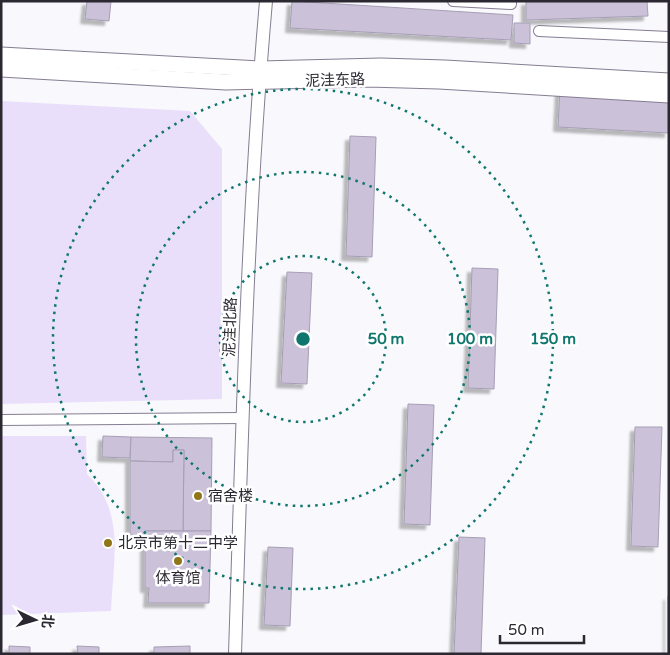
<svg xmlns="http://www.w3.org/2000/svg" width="670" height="655" font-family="'Varela Round','Noto Sans SC',sans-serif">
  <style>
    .green { fill: #e9dffa }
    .building { fill: #cbc2da; stroke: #a69eb4; filter: url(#shadow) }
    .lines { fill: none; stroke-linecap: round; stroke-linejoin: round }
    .minor-casing { stroke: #857d92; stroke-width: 12 }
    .tertiary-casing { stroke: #857d92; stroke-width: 14 }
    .secondary-casing { stroke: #857d92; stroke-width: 17 }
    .minor { stroke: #fff; stroke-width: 10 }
    .tertiary { stroke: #fff; stroke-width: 12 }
    .secondary { stroke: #fff; stroke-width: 15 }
    .ring { fill: none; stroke: #0f766e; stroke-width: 2.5; stroke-dasharray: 2.5 5 }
    .poi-dot { fill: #8f761b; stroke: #fff; stroke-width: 2 }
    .labels { text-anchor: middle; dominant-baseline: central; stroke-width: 5; stroke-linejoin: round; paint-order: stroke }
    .street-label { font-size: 15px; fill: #2b2831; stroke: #fff }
    .poi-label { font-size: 15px; fill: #2b2831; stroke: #fff; text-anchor: start }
    .centre { fill: #0f766e; stroke: #fff; stroke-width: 2.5 }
    .ring-label { font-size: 15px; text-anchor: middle; font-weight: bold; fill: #0f766e; stroke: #fff; stroke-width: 5; stroke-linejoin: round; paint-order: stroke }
  </style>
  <defs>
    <filter id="shadow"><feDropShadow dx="-4.5" dy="4.5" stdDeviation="1" flood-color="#0004"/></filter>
  </defs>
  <rect width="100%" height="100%" fill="#f9f8fc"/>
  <!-- green -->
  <g class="green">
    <path d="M1 101 190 111 222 149V399L1 404Z"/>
    <path d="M1 436H86L87 474C126 511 113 562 111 611L1 615Z"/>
  </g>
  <!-- building -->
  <g class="building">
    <path d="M87 1H111L109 21 85 19Z"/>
    <path d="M292 1 513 15 511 40 290 28Z"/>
    <path d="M526 1H647L648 16 526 20Z"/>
    <path d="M514 23H530V44L514 43Z"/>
    <path d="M560 88 669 93V133L558 127Z"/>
    <path d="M350 136 376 137 372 257 346 256Z"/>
    <path d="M472 268 498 269 494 389 468 388Z"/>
    <path d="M287 272 312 273 307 384 281 383Z"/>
    <path d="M408 404 434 405 430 525 404 524Z"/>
    <path d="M635 427H662L658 547 631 546Z"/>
    <path d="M103 436 131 437 130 458 102 457Z"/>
    <path d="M131 437 212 438 211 531H183L184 450H173V462L130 461Z"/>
    <path d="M173 450H184L183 531H145V534L130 535V461L173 462Z"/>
    <path d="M145 531H211L209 603H148L149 588H145Z"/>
    <path d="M459 537 485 538 481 654H454Z"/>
    <path d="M268 547 293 548 290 626 264 625Z"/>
    <rect x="668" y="596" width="1" height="58"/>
    <path d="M9 646 30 647V654H9Z"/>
    <path d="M77 646 99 647V654H78Z"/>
    <path d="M190 646V654H154V647Z"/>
  </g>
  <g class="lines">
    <defs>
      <g id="minor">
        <path d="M453 1 511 4V1"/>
        <path d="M539 31 669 37"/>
        <path d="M1 420 242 418"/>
      </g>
      <path id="tertiary" d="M235 654C242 436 247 218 266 1"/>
      <g id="secondary">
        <path d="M1 55 260 69 381 66 445 68 669 81"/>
        <path d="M1 69 226 82 368 79 439 81 669 95"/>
      </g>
    </defs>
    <!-- minor casing -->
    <use href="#minor" class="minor-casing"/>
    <!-- tertiary casing -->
    <use href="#tertiary" class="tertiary-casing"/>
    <!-- secondary casing -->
    <use href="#secondary" class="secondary-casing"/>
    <!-- minor -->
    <use href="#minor" class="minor"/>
    <!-- tertiary -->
    <use href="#tertiary" class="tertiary"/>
    <!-- secondary -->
    <use href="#secondary" class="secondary"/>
  </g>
  <!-- distance rings -->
  <g class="ring">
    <circle cx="303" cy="339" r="83"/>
    <circle cx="303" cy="339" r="167"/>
    <circle cx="303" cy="339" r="250"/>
  </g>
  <!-- markers -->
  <g class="poi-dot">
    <circle cx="198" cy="496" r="5"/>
    <circle cx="108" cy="543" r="5"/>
    <circle cx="178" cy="561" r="5"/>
  </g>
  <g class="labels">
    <!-- street labels -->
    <g class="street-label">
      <text transform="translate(335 80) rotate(-2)">泥洼东路</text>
      <text transform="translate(230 327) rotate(-88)">泥洼北路</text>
    </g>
    <!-- poi labels -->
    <g class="poi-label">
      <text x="208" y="496">宿舍楼</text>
      <text x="118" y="543">北京市第十二中学</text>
      <text x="178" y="578" text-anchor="middle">体育馆</text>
    </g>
  </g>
  <circle cx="303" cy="339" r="8" class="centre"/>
  <g class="ring-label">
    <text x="386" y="344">50 m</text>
    <text x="470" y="344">100 m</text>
    <text x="553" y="344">150 m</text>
  </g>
  <!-- border -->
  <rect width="670" height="655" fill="none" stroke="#2b2831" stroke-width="5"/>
  <!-- north arrow -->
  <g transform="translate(35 620) rotate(95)" stroke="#ffffff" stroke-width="4" paint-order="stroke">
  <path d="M0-4L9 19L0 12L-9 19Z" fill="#2b2831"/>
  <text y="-8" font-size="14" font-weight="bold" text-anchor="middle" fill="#2b2831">北</text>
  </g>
  <!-- scale -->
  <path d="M500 635v8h84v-8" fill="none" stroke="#2b2831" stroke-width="2.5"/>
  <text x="508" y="635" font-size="15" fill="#2b2831" stroke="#ffffff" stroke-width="4" paint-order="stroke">50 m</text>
</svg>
